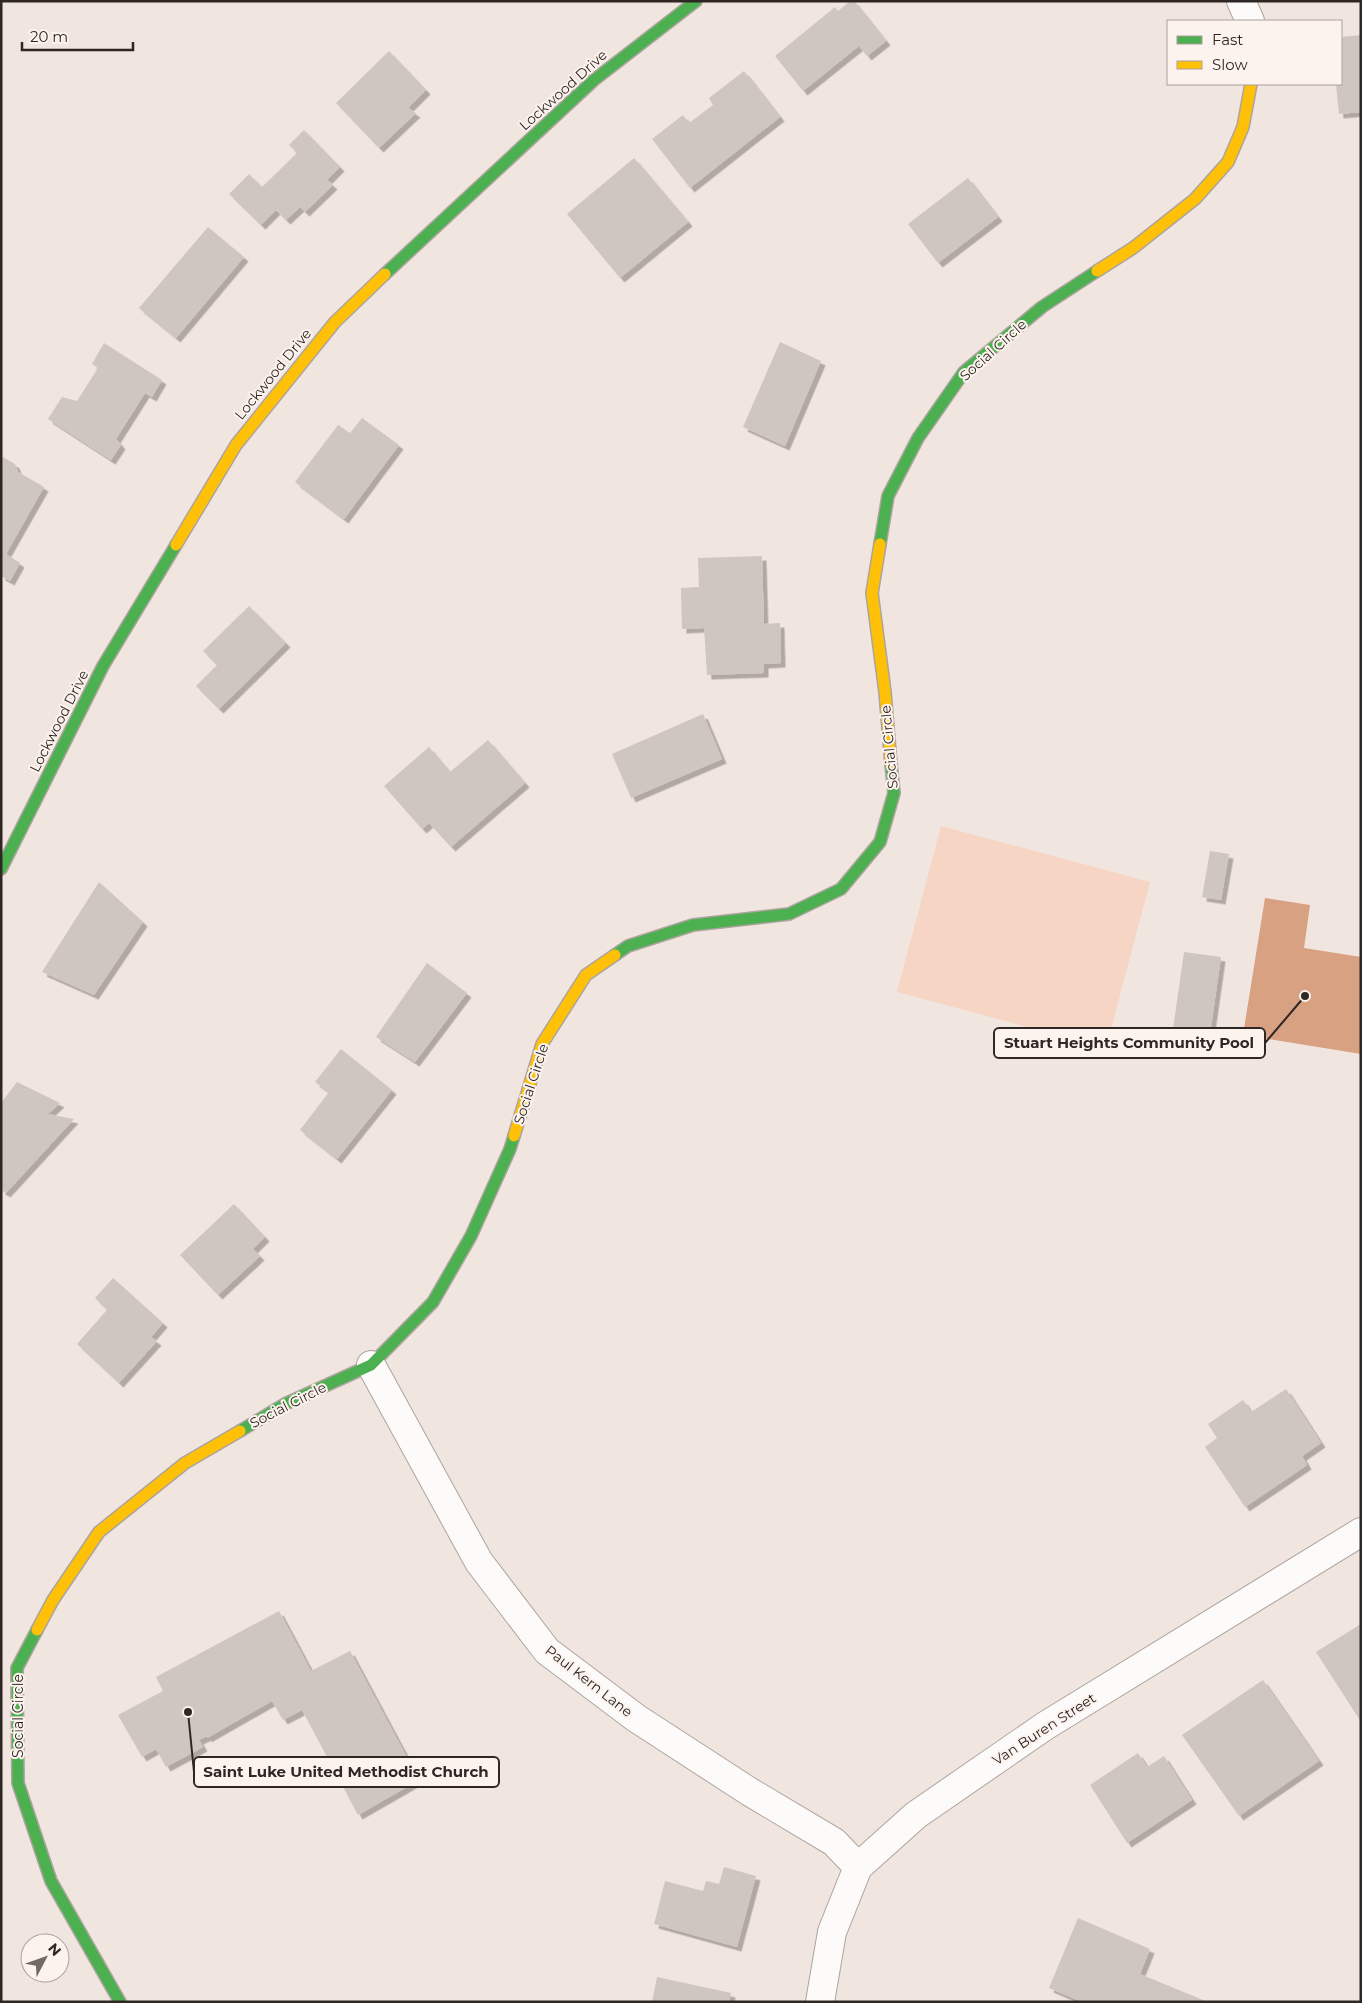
<svg xmlns="http://www.w3.org/2000/svg" width="1362" height="2003" font-family="Montserrat,sans-serif">
  <style>
    .green { fill: #f6d5c4 }
    .water { fill: #d8a181 }
    .building { fill: #cfc6c1; filter: url(#shadow) }
    .lines { fill: none; stroke-linecap: round; stroke-linejoin: round }
    .street-casing { stroke: #ada49f; stroke-width: 30 }
    .fast-casing { stroke: #ada49f; stroke-width: 14 }
    .slow-casing { stroke: #ada49f; stroke-width: 14 }
    .street { stroke: #fdfbfa; stroke-width: 28 }
    .fast { stroke: #4caf50; stroke-width: 11 }
    .slow { stroke: #ffc107; stroke-width: 11 }
    .labels { text-anchor: middle; dominant-baseline: central; stroke-width: 4; stroke-linejoin: round; paint-order: stroke }
    .street-label { font-size: 14px; fill: #2f2723; stroke: #fcf3ee }
    .leader { fill: none; stroke: #2f2723; stroke-width: 2 }
    .callout-dot { fill: #2f2723; stroke: #fcf3ee; stroke-width: 2 }
    .callout { fill: #fcf3ee; stroke: #2f2723; stroke-width: 2 }
    .callout-label { font-size: 15px; text-anchor: middle; font-weight: bold; fill: #2f2723 }
  </style>
  <defs>
    <filter id="shadow"><feDropShadow dx="4.5" dy="4.5" stdDeviation="0" flood-color="#0004"/></filter>
  </defs>
  <rect width="100%" height="100%" fill="#f1e5df"/>
  <!-- green -->
  <path class="green" d="M941 826 1150 882 1106 1048 897 992Z"/>
  <!-- water -->
  <path class="water" d="M1265 898 1310 905 1304 948 1361 957V1054L1243 1035Z"/>
  <!-- building -->
  <g class="building">
    <path d="M850 1H854L886 41 867 56 859 46 803 91 775 56 835 7 838 11Z"/>
    <path d="M1361 35V112L1339 114 1336 84H1341V37Z"/>
    <path d="M389 51 426 90 408 108 416 113 379 148 336 103Z"/>
    <path d="M744 71 780 117 690 188 652 139 683 115 689 123 713 105 709 98Z"/>
    <path d="M304 130 340 167 327 180 333 185 305 212 300 207 286 220 276 210 261 225 229 194 249 174 262 187 297 153 289 145Z"/>
    <path d="M634 158 688 222 620 278 567 214Z"/>
    <path d="M968 178 998 217 938 263 908 224Z"/>
    <path d="M208 227 244 257 176 338 139 308Z"/>
    <path d="M780 342 821 361 785 446 743 427Z"/>
    <path d="M104 343 162 380 152 397 145 393 116 439 121 445 111 460 48 419 62 397 77 401 98 368 92 364Z"/>
    <path d="M362 418 399 445 344 519 295 482 338 425 350 433Z"/>
    <path d="M3 457 15 464 18 472 44 487 6 554 20 563 10 581 1 576V460Z"/>
    <path d="M762 556 764 624 780 623 781 663 764 664V673L707 675 704 628 682 629 681 588 699 587 698 558Z"/>
    <path d="M249 606 286 643 219 709 196 686 217 665 203 651Z"/>
    <path d="M703 714 722 759 631 798 612 754Z"/>
    <path d="M488 740 525 783 451 847 429 823 422 829 384 786 429 747 450 772Z"/>
    <path d="M1210 851 1229 854 1221 900 1202 897Z"/>
    <path d="M99 882 143 922 94 995 42 972Z"/>
    <path d="M1184 952 1221 957 1210 1034 1173 1029Z"/>
    <path d="M427 963 467 993 415 1062 376 1037Z"/>
    <path d="M341 1049 392 1090 337 1159 300 1130 329 1092 315 1082Z"/>
    <path d="M17 1082 60 1103 48 1114 74 1119 6 1193 1 1190V1103Z"/>
    <path d="M234 1204 265 1237 253 1249 260 1256 218 1295 180 1255Z"/>
    <path d="M113 1278 163 1323 151 1337 157 1341 119 1383 77 1344 107 1310 95 1298Z"/>
    <path d="M1286 1389 1321 1443 1302 1456 1307 1465 1245 1507 1205 1447 1217 1438 1208 1424 1243 1400 1251 1412Z"/>
    <path d="M279 1611 311 1671 350 1651 419 1780 358 1815 302 1710 283 1720 272 1701 207 1738V1736L199 1740 203 1747 166 1767 156 1749 142 1757 118 1715 163 1691 156 1677Z"/>
    <path d="M1361 1624V1722L1316 1652Z"/>
    <path d="M1263 1680 1319 1761 1239 1816 1182 1735Z"/>
    <path d="M1138 1753 1147 1767 1164 1756 1192 1800 1127 1843 1090 1785Z"/>
    <path d="M724 1867 756 1876 737 1947 654 1924 665 1881 703 1891 706 1881 719 1884Z"/>
    <path d="M1078 1918 1150 1949 1140 1974 1203 2000 1202 2002H1082L1049 1988Z"/>
    <path d="M657 1977 731 1993 729 2002H652Z"/>
  </g>
  <g class="lines">
    <defs>
      <g id="street">
        <path d="M1241 1 1250 21"/>
        <path d="M371 1365 479 1562 547 1651 636 1718 750 1792 834 1842 858 1867"/>
        <path d="M820 2002 832 1932 858 1867 916 1815 1045 1726 1361 1532"/>
      </g>
      <g id="fast">
        <path d="M385 274 594 80 696 1"/>
        <path d="M880 544 888 496 918 438 964 372 1042 307 1097 271"/>
        <path d="M1 869 103 666 176 545"/>
        <path d="M615 955 628 946 693 925 789 914 841 889 880 842 894 793 891 764"/>
        <path d="M240 1431 285 1404 371 1365 433 1302 471 1236 510 1149 514 1136"/>
        <path d="M37 1630 17 1668 18 1783 51 1881 120 2002"/>
      </g>
      <g id="slow">
        <path d="M1097 271 1133 248 1195 199 1228 162 1243 127 1251 84"/>
        <path d="M880 544 872 593 885 692 891 764"/>
        <path d="M176 545 236 445 335 322 385 274"/>
        <path d="M514 1136 542 1044 586 975 615 955"/>
        <path d="M37 1630 53 1600 99 1532 185 1463 240 1431"/>
      </g>
    </defs>
    <!-- street casing -->
    <use href="#street" class="street-casing"/>
    <!-- fast casing -->
    <use href="#fast" class="fast-casing"/>
    <!-- slow casing -->
    <use href="#slow" class="slow-casing"/>
    <!-- street -->
    <use href="#street" class="street"/>
    <!-- fast -->
    <use href="#fast" class="fast"/>
    <!-- slow -->
    <use href="#slow" class="slow"/>
  </g>
  <g class="labels">
    <!-- street labels -->
    <g class="street-label">
      <text transform="translate(563 90) rotate(-42)">Lockwood Drive</text>
      <text transform="translate(993 350) rotate(-42)">Social Circle</text>
      <text transform="translate(273 374) rotate(-51)">Lockwood Drive</text>
      <text transform="translate(59 721) rotate(-63)">Lockwood Drive</text>
      <text transform="translate(889 747) rotate(-95)">Social Circle</text>
      <text transform="translate(531 1084) rotate(-72)">Social Circle</text>
      <text transform="translate(288 1405) rotate(-27)">Social Circle</text>
      <text transform="translate(589 1681) rotate(38)">Paul Kern Lane</text>
      <text transform="translate(18 1716) rotate(-90)">Social Circle</text>
      <text transform="translate(1044 1729) rotate(-33)">Van Buren Street</text>
    </g>
  </g>
  <!-- callouts -->
  <path class="leader" d="M1305 996L1265 1043M188 1712L194 1772"/>
  <g class="callout-dot">
    <circle cx="1305" cy="996" r="5"/>
    <circle cx="188" cy="1712" r="5"/>
  </g>
  <g class="callout">
    <rect x="994" y="1028" width="271" height="30" rx="5"/>
    <rect x="194" y="1757" width="305" height="30" rx="5"/>
  </g>
  <g class="callout-label">
    <text x="1129" y="1048">Stuart Heights Community Pool</text>
    <text x="346" y="1777">Saint Luke United Methodist Church</text>
  </g>
  <!-- border -->
  <rect width="1362" height="2003" fill="none" stroke="#2f2723" stroke-width="5"/>
  <!-- legend -->
  <rect x="1167" y="20" width="175" height="65" fill="#fcf3ee" stroke="#aaa19d"/>
  <rect x="1177" y="36" width="25" height="8" fill="#4caf50" stroke="#aaa19d"/>
  <text x="1212" y="45" font-size="15" fill="#2f2723">Fast</text>
  <rect x="1177" y="61" width="25" height="8" fill="#ffc107" stroke="#aaa19d"/>
  <text x="1212" y="70" font-size="15" fill="#2f2723">Slow</text>
  <!-- north arrow -->
  <g transform="translate(45 1958) rotate(49)"><circle r="24" fill="#fcf3ee" stroke="#aaa19d"/>
  <path d="M0-4L9 19L0 12L-9 19Z" fill="#736a65"/>
  <text y="-8" font-size="14" font-weight="bold" text-anchor="middle" fill="#2f2723">N</text>
  </g>
  <!-- scale -->
  <path d="M22 42v8h111v-8" fill="none" stroke="#2f2723" stroke-width="2.5"/>
  <text x="30" y="42" font-size="15" fill="#2f2723" stroke="#fcf3ee" stroke-width="4" paint-order="stroke">20 m</text>
</svg>
